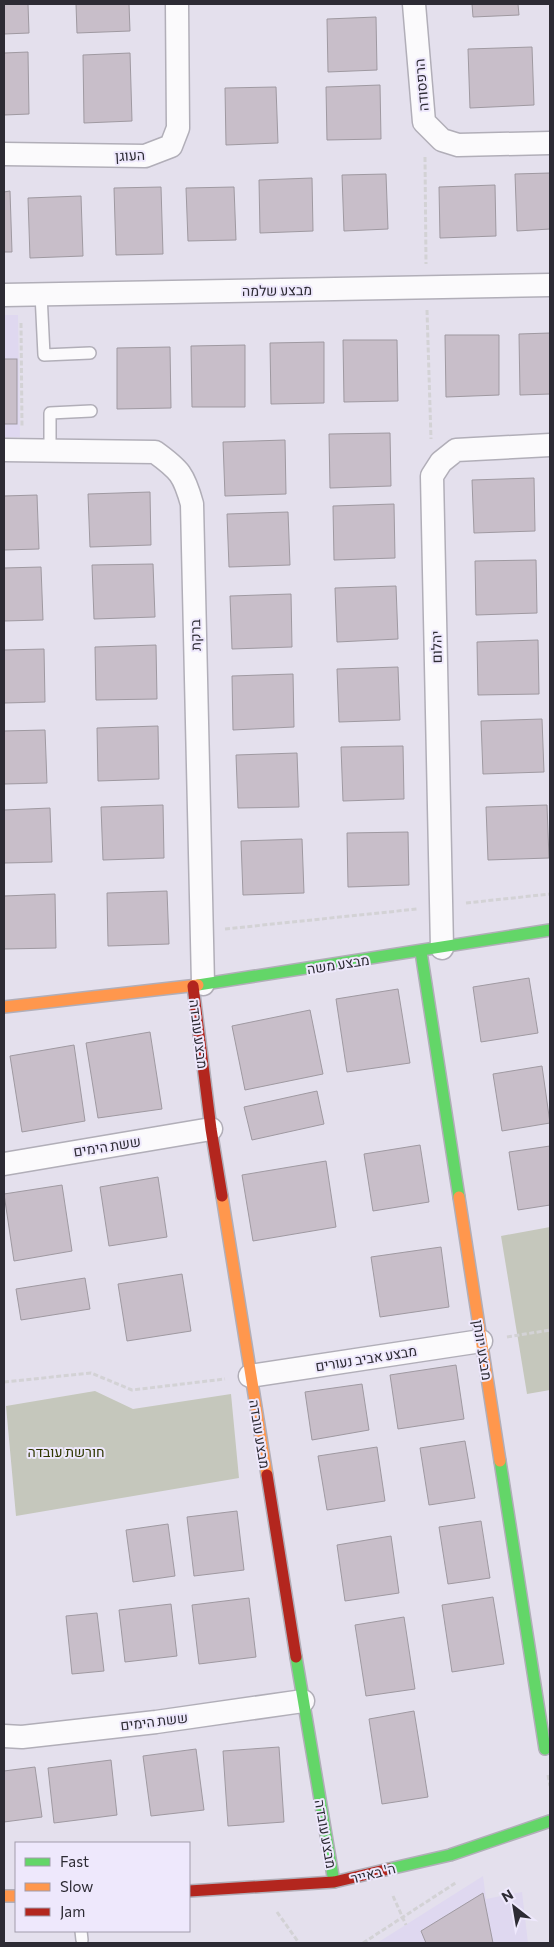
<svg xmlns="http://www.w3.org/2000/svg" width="554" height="1947" font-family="Commissioner,Heebo,sans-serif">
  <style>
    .built { fill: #dfd8f0 }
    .green { fill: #c5c7bc }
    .building { fill: #c8bec9; stroke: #9f99a1 }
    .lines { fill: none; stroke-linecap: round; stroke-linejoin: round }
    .lane-casing { stroke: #b1aeb8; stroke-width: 14 }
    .street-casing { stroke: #b1aeb8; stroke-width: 25 }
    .fast-casing { stroke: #b1aeb8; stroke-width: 14 }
    .slow-casing { stroke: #b1aeb8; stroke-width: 14 }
    .jam-casing { stroke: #b1aeb8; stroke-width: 14 }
    .path { stroke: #d3d2d5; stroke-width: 3; stroke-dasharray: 5 2.5; stroke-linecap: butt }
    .lane { stroke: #fbfafc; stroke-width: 11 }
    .street { stroke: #fbfafc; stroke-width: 22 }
    .fast { stroke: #63d668; stroke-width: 11 }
    .slow { stroke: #ff974d; stroke-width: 11 }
    .jam { stroke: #b3261e; stroke-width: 11 }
    .labels { text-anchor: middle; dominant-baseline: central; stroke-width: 4; stroke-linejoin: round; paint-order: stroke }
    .street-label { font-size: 14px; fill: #2d2b34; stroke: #eee8fc }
    .park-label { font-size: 14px; fill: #303701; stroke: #eee8fc }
  </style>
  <rect width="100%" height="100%" fill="#e4e0ed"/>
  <!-- built -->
  <g class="built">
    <path d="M4 315H18L20 437H4Z"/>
    <path d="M483 1876 486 1899 522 1892 528 1943H377Z"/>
  </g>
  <!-- green -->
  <g class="green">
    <path d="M550 1227V1390L527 1394 501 1236Z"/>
    <path d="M95 1391 133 1409 231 1394 239 1478 16 1516 6 1406Z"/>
  </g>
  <!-- building -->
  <g class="building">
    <path d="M4 4H28L29 33 4 34Z"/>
    <path d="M76 4H129L130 31 77 33Z"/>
    <path d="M472 4H518L519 15 473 17Z"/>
    <path d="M376 17 377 70 328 72 327 19Z"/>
    <path d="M532 47 534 105 470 108 468 49Z"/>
    <path d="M28 52 29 114 4 115V53Z"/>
    <path d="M130 53 132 121 84 123 83 55Z"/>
    <path d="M380 85 381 139 327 140 326 87Z"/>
    <path d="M276 87 278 143 226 145 225 88Z"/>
    <path d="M550 173V229L517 231 515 174Z"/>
    <path d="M386 174 388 229 344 231 342 175Z"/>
    <path d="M312 178 313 231 260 233 259 180Z"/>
    <path d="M495 185 496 236 440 238 439 187Z"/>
    <path d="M161 187 163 254 116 255 114 188Z"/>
    <path d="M234 187 236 240 188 241 186 188Z"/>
    <path d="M10 191 12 252H4V192Z"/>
    <path d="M81 196 83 256 30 258 28 198Z"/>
    <path d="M550 333V394L520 395 519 334Z"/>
    <path d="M445 335H499V395L446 397Z"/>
    <path d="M343 340H397L398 401 344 402Z"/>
    <path d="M324 342V403L271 404 270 343Z"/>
    <path d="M245 345V407H192L191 346Z"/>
    <path d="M170 347 171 408 117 409V348Z"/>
    <rect x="4" y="359" width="13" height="65"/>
    <path d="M390 433 391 486 330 488 329 434Z"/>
    <path d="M285 440 286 494 225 496 223 442Z"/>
    <path d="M534 478 535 531 474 533 472 480Z"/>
    <path d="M150 492 151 545 90 547 88 494Z"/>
    <path d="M37 495 39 549 4 550V496Z"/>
    <path d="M394 504 395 558 334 560 333 506Z"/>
    <path d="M288 512 290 565 229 567 227 514Z"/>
    <path d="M536 560 537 613 476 615 475 561Z"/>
    <path d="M153 564 155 617 94 619 92 565Z"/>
    <path d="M41 567 43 620 4 621V568Z"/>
    <path d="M396 586 398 639 337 642 335 588Z"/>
    <path d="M291 594 292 647 232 649 230 596Z"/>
    <path d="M538 640 539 694 478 695 477 642Z"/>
    <path d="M156 645 157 699 96 700 95 647Z"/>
    <path d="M44 649 45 702 4 703V650Z"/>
    <path d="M398 667 400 720 339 722 337 669Z"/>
    <path d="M293 674 294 727 233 730 232 676Z"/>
    <path d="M542 719 544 772 483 774 481 721Z"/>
    <path d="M158 726 159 779 98 781 97 728Z"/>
    <path d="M45 730 47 783 4 784V731Z"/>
    <path d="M403 746 404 799 343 801 341 747Z"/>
    <path d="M297 753 299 807 238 808 236 755Z"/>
    <path d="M163 805 164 858 103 860 101 807Z"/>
    <path d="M547 805 549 858 488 860 486 807Z"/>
    <path d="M50 808 52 862 4 863V810Z"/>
    <path d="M408 832 409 885 348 887 347 833Z"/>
    <path d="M302 839 304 893 243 895 241 841Z"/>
    <path d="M167 891 169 944 108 946 107 893Z"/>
    <path d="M55 894 56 948 4 949V896Z"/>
    <path d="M529 978 538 1033 481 1042 473 987Z"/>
    <path d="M398 989 410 1063 347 1072 336 999Z"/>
    <path d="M310 1010 323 1074 245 1090 232 1026Z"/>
    <path d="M150 1032 162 1109 98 1118 86 1043Z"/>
    <path d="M74 1045 85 1121 22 1132 10 1056Z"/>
    <path d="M542 1066 550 1123 502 1131 493 1074Z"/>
    <path d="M317 1091 324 1124 252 1140 244 1107Z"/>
    <path d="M420 1145 429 1202 373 1211 364 1154Z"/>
    <path d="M550 1146V1205L518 1210 509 1152Z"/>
    <path d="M326 1161 336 1227 253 1241 242 1175Z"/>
    <path d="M158 1177 167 1237 109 1246 100 1187Z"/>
    <path d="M62 1185 72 1251 14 1261 4 1194Z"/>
    <path d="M441 1247 449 1307 380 1317 371 1257Z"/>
    <path d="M182 1274 191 1331 127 1341 118 1284Z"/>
    <path d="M85 1278 90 1309 21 1320 16 1289Z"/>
    <path d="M456 1365 464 1419 398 1429 390 1375Z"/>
    <path d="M362 1384 369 1430 312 1440 305 1392Z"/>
    <path d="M465 1441 475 1498 429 1505 420 1448Z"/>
    <path d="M377 1447 385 1501 327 1510 318 1456Z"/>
    <path d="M237 1511 244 1570 194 1576 187 1517Z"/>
    <path d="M481 1521 490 1578 448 1584 439 1527Z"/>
    <path d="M168 1524 175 1576 133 1582 126 1530Z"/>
    <path d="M391 1536 399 1593 345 1601 337 1545Z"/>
    <path d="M493 1597 504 1664 452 1672 442 1605Z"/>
    <path d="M249 1598 256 1657 199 1664 192 1605Z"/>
    <path d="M171 1604 177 1656 125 1662 119 1610Z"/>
    <path d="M97 1613 104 1671 72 1674 66 1616Z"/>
    <path d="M404 1617 415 1689 366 1696 355 1625Z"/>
    <path d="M414 1711 428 1797 382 1804 369 1719Z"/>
    <path d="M279 1747 284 1822 228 1826 223 1751Z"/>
    <path d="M196 1749 204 1810 151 1816 143 1756Z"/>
    <path d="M111 1760 117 1815 54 1823 48 1768Z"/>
    <path d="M35 1767 42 1817 4 1822V1771Z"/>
    <path d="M483 1893 493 1943H426L421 1931Z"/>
  </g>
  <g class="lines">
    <defs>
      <g id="lane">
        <path d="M41 294 44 355 90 353"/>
        <path d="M50 451V413L91 411"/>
        <path d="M81 1931 82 1940"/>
      </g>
      <g id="street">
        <path d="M414 4 424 122 442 140 458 145 550 143"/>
        <path d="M4 154 145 156 171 146 178 128 177 4"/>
        <path d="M4 295 550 285"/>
        <path d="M4 450 155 452C180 470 184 475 192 504L203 984"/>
        <path d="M442 948 432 476 441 462 456 450 550 445"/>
        <path d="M4 1164 211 1129"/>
        <path d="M250 1376 481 1341"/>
        <path d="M4 1736 22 1737 156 1722 303 1701"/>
      </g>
      <g id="fast">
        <path d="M421 952 459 1197"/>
        <path d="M198 985 550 930"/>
        <path d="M500 1461 545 1749"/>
        <path d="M296 1657 334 1882"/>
        <path d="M389 1869 450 1855 550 1821"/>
      </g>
      <g id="slow">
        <path d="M4 1007 198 985"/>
        <path d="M222 1196 267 1475"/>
        <path d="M459 1197 500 1461"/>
        <path d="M4 1896H16"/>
      </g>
      <g id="jam">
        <path d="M193 986 211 1129 222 1196"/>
        <path d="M267 1475 296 1657"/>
        <path d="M189 1891 334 1882 389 1869"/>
      </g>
    </defs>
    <!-- lane casing -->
    <use href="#lane" class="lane-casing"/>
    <!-- street casing -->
    <use href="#street" class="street-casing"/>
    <!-- fast casing -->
    <use href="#fast" class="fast-casing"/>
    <!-- slow casing -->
    <use href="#slow" class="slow-casing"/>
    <!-- jam casing -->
    <use href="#jam" class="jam-casing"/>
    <!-- path -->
    <g class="path">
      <path d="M425 157 426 264"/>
      <path d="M427 310 431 439"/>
      <path d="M21 323 22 427"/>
      <path d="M466 903 550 894"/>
      <path d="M225 929 417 909"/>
      <path d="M507 1337 550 1330"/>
      <path d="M4 1382 91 1373 132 1390 225 1379"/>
      <path d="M548 1775 550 1786"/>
      <path d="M393 1896 406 1925"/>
      <path d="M277 1912 299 1943"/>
      <path d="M363 1943 457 1882"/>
    </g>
    <!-- lane -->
    <use href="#lane" class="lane"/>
    <!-- street -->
    <use href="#street" class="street"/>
    <!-- fast -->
    <use href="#fast" class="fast"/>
    <!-- slow -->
    <use href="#slow" class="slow"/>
    <!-- jam -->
    <use href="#jam" class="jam"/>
  </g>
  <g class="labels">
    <!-- street labels -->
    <g class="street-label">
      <text transform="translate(421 85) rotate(-95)">הרפסודה</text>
      <text transform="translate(130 155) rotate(-3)">העוגן</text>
      <text transform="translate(277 290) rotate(-1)">מבצע שלמה</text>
      <text transform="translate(195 635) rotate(-91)">ברקת</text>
      <text transform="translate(436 647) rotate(-91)">יהלום</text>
      <text transform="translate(338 964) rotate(-9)">מבצע משה</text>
      <text transform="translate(199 1034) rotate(83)">מבצע עובדה</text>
      <text transform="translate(107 1146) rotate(-9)">ששת הימים</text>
      <text transform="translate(483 1350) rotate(81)">מבצע יונתן</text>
      <text transform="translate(366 1358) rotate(-9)">מבצע אביב נעורים</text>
      <text transform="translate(260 1434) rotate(81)">מבצע עובדה</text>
      <text transform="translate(154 1721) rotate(-7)">ששת הימים</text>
      <text transform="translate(326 1834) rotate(80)">מבצע עובדה</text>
      <text transform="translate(373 1873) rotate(-14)">ה' באייר</text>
    </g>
    <!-- park labels -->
    <g class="park-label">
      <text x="66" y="1451">חורשת עובדה</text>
    </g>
  </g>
  <!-- border -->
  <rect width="554" height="1947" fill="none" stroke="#2d2b34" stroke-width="10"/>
  <!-- legend -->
  <rect x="15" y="1842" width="175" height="90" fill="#eee8fc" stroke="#a19cac"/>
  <rect x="25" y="1858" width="25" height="8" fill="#63d668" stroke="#a19cac"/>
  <text x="60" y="1867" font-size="15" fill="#2d2b34">Fast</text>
  <rect x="25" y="1883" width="25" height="8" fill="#ff974d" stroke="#a19cac"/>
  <text x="60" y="1892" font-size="15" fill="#2d2b34">Slow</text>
  <rect x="25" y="1908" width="25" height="8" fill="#b3261e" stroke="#a19cac"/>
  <text x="60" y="1917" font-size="15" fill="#2d2b34">Jam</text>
  <!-- north arrow -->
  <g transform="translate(514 1907) rotate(329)" stroke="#eee8fc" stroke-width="4" paint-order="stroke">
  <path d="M0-4L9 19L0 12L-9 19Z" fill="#2d2b34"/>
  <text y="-8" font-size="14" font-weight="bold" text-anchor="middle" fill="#2d2b34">N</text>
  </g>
</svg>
